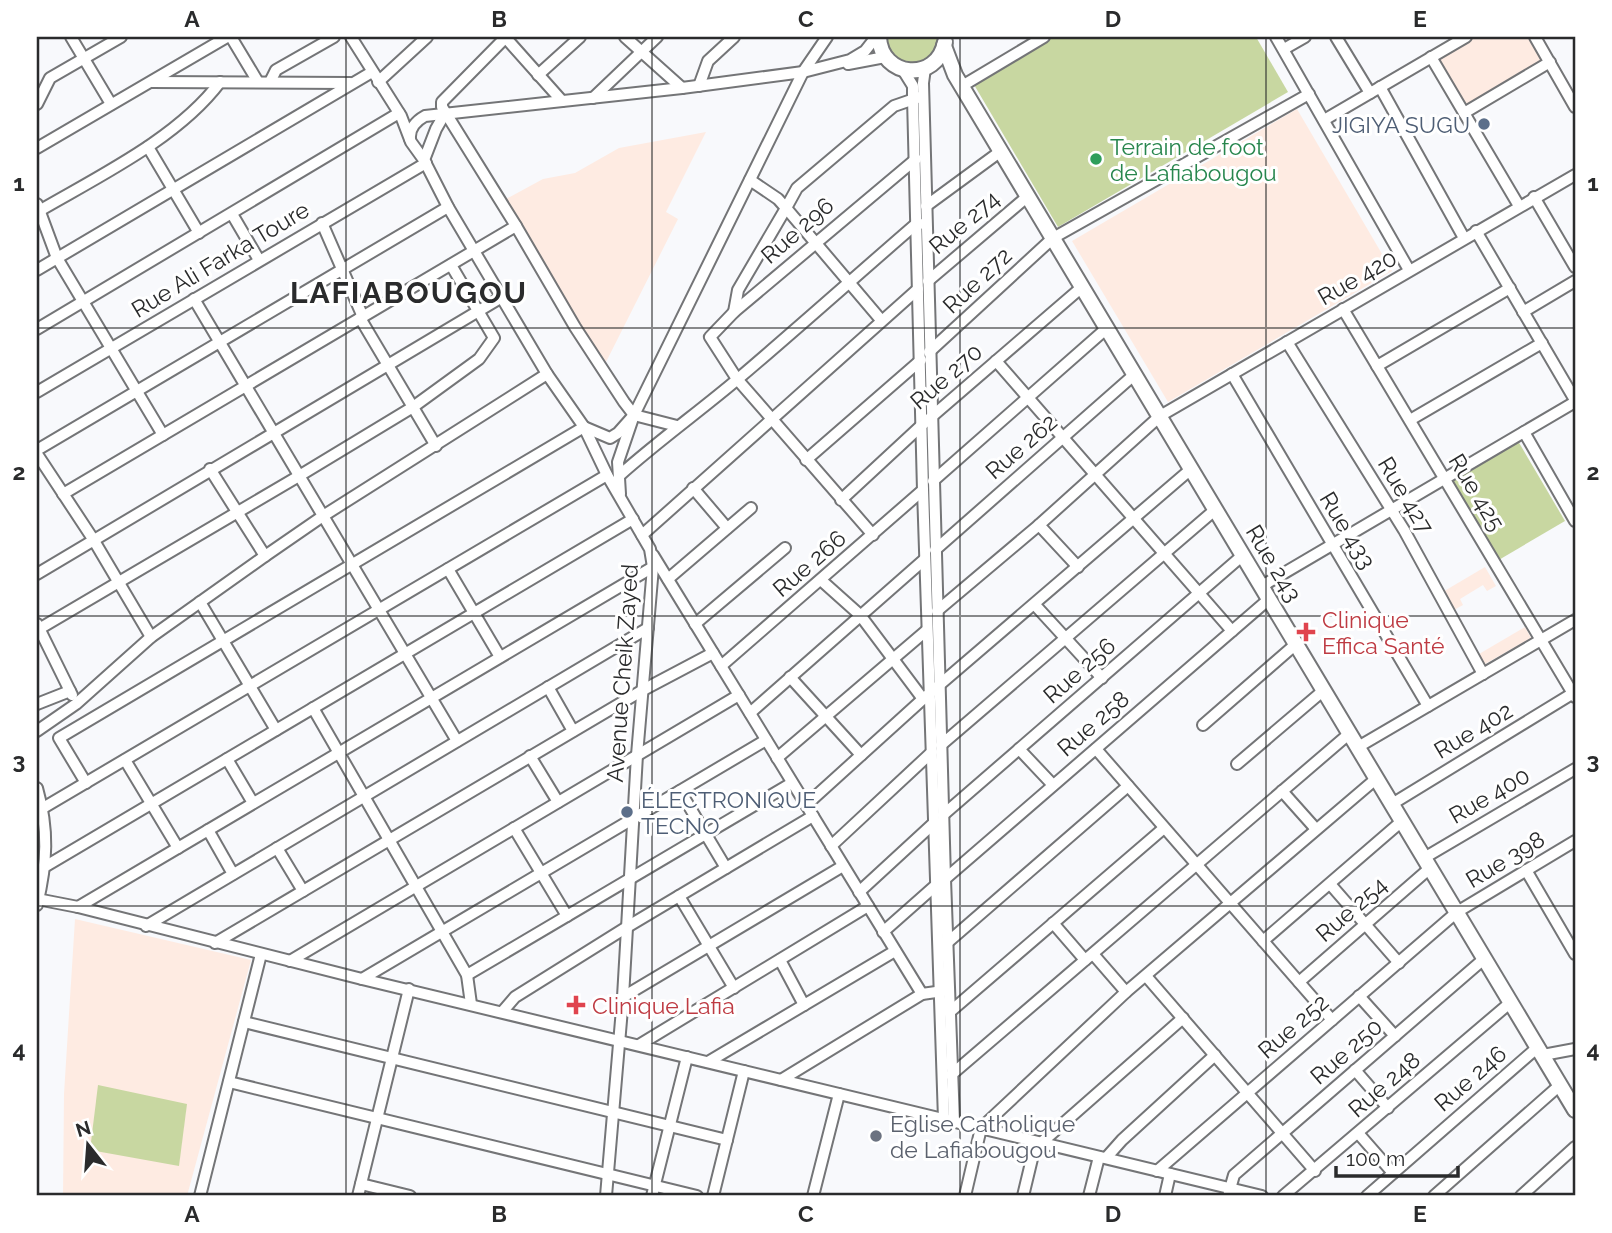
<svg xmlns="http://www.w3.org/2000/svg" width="1612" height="1233" font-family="Raleway,sans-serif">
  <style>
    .commercial { fill: #feebe2 }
    .green { fill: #c8d7a1 }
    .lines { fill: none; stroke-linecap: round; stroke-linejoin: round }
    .minor-casing { stroke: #747577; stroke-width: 14 }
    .major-casing { stroke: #747577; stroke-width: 18 }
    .minor { stroke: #fff; stroke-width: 10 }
    .major { stroke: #fff; stroke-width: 14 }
    .grid { fill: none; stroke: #2a2b2c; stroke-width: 2; stroke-opacity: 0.55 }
    .service-dot { fill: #5c6f8a; stroke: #fff; stroke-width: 2.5 }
    .leisure-dot { fill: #2e9e5b; stroke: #fff; stroke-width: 2.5 }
    .health-dot { fill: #e0444e; stroke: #fff; stroke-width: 2.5 }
    .worship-dot { fill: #6b7280; stroke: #fff; stroke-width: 2.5 }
    .labels { text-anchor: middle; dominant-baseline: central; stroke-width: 6; stroke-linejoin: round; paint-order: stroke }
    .service-label { font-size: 23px; fill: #4e5e75; stroke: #fff; text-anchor: end }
    .leisure-label { font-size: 23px; fill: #27864d; stroke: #fff; text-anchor: start }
    .street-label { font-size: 23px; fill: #2a2b2c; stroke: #fff }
    .health-label { font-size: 23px; fill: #be3a42; stroke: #fff; text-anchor: start }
    .worship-label { font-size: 23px; fill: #5b616d; stroke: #fff; text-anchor: start }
    .district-label { font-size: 30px; font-weight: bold; letter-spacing: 2px; fill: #2a2b2c; stroke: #fff }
    .neatline { fill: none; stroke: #2a2b2c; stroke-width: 2.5 }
    .grid-label { font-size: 23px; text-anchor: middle; font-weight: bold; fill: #2a2b2c }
  </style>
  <rect width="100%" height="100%" fill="#f8f9fc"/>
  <!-- commercial -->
  <g class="commercial">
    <path d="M1470 37H1530L1546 62 1464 110 1434 58Z"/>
    <path d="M1297 109 1392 271 1168 402 1072 241Z"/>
    <path d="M706 132 666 212 678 219 602 370 506 199 543 179 575 173 619 148Z"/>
    <path d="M1485 567 1496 586 1487 591 1483 585 1460 599 1463 605 1452 611 1441 593Z"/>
    <path d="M1525 627 1531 638 1485 664 1479 654Z"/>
    <path d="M75 919 251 960 187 1196H63L64 1094Z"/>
  </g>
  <!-- green -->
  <g class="green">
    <path d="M885 37H938V39C930 74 892 71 885 37Z"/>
    <path d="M1052 37H1256L1288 92 1058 227 973 83Z"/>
    <path d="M1518 441 1565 521 1497 561 1450 480Z"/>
    <path d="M98 1085 187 1104 179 1166 90 1150Z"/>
  </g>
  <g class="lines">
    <defs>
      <g id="minor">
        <path d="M71 37 111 104"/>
        <path d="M231 37 258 82"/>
        <path d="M351 37 401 116 411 142 424 160 448 207 547 374 584 427 607 475 650 549 653 567 637 755 623 997 606 1196"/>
        <path d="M505 37 562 101"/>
        <path d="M506 37 442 102V107L516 226 575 327 624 402 634 415 677 426"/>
        <path d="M625 37 682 88"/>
        <path d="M1276 37 1409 270"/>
        <path d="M1336 37 1370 93"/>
        <path d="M1535 37 1575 107"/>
        <path d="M1284 49 1305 37"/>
        <path d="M1431 57 1519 206"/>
        <path d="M848 64 885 57"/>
        <path d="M925 68 923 83 945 879 954 1122"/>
        <path d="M903 70 913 86V98L923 490 944 1119"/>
        <path d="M538 75 580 37"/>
        <path d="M152 82 350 83"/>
        <path d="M270 82 276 70 334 37"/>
        <path d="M378 82 427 37"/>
        <path d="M699 86 708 61 734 37"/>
        <path d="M962 86 1044 37"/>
        <path d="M1380 87 1464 238"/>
        <path d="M593 98 657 37"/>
        <path d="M37 104 50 78 121 37"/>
        <path d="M1464 113 1550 62"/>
        <path d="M1324 120 1466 37"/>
        <path d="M410 139C409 129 416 121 425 116L682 88 803 72 850 60 865 51 876 37"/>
        <path d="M148 147 199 233"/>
        <path d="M37 148 227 37"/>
        <path d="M424 160 436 129 444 115"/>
        <path d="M1534 197 1575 267"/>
        <path d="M37 204 57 258 163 435"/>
        <path d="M926 206 1001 151"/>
        <path d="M39 211C99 176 178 138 220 82"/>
        <path d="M232 214 259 260"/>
        <path d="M322 223 363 317"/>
        <path d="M1476 231 1575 400"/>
        <path d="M37 270 372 72"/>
        <path d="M928 281 1028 196"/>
        <path d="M194 299 457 741"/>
        <path d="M1343 309 1575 697"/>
        <path d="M734 312 738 290 786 208 778 199 750 180"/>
        <path d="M1523 312 1575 281"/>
        <path d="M360 318 436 446"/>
        <path d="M881 320 786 208 797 188 894 106 920 97"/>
        <path d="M37 329 399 113"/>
        <path d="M1287 342 1404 530 1483 674"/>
        <path d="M929 352 1053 238 1309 94"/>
        <path d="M996 361 1232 631"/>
        <path d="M1377 366 1510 288"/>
        <path d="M1232 374 1428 706"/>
        <path d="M37 392 426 163"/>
        <path d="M1410 420 1542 343"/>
        <path d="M1524 432 1575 521"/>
        <path d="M37 450 448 207"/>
        <path d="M37 454 93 539 151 637"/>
        <path d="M806 460 921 360"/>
        <path d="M210 469 265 556"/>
        <path d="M620 475C658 441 700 411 739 378 799 327 857 275 916 224H920"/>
        <path d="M933 481 1107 328"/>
        <path d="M693 488 727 528"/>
        <path d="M63 494 516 226"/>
        <path d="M620 494 618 462 634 415 803 72 827 37"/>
        <path d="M841 500 922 425 1082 287"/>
        <path d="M1039 525 1078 567"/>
        <path d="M642 535 918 289"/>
        <path d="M873 535 737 379 710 337 734 312 916 159"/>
        <path d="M935 550 1135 374"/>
        <path d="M653 555 922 994"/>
        <path d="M448 569 500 657"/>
        <path d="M37 574 502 297"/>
        <path d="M668 579 751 508"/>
        <path d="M822 581 860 615 923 699"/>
        <path d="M1262 586 1575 402"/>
        <path d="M200 602 276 730"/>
        <path d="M1035 605 1102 678"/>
        <path d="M937 611 1039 525 1160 416 1575 175"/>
        <path d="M37 624 70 691"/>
        <path d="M695 624 785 548"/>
        <path d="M39 629 299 476 413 407 479 359 494 338 451 265"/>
        <path d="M721 666 923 490"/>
        <path d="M790 677 861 755"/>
        <path d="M548 687 573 731"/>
        <path d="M37 704 70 691 72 695"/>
        <path d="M313 708 467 975 471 1004"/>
        <path d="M750 713 925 559"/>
        <path d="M1203 725 1296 644"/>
        <path d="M37 731 76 704 151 637 265 556 323 516 547 374"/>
        <path d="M941 745 1216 509"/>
        <path d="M1358 747 1575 620"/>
        <path d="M1019 749 1053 785"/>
        <path d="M1096 749 1332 1020"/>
        <path d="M530 756 558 802"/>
        <path d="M777 758 927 630"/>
        <path d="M227 759 253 803"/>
        <path d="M125 760 178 848"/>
        <path d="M1237 764 1324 690"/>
        <path d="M86 783 59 738 584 427 610 438 618 433 634 415"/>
        <path d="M37 788C49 830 47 863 37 905"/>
        <path d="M680 791 726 868"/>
        <path d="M1282 791 1315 828"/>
        <path d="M1392 804 1575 692"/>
        <path d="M806 805 923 699 1191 469"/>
        <path d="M43 808 607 475"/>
        <path d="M943 815 1243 555"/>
        <path d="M514 828 567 916"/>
        <path d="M208 830 233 874"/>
        <path d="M831 846 932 752"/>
        <path d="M277 848 303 891"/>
        <path d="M1424 858 1575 769"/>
        <path d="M46 866 633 519"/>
        <path d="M1526 870 1575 954"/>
        <path d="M945 879 1269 599"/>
        <path d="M1330 884 1399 963"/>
        <path d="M859 892 934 823"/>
        <path d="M679 896 734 988"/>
        <path d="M37 899 78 907 362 979 1262 1196"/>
        <path d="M78 907 653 567"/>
        <path d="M1053 923 1085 960"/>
        <path d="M146 926 648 628"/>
        <path d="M883 932 935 886"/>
        <path d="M1263 941 1402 821"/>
        <path d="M948 942 1128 786"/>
        <path d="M215 943 643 690 713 653"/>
        <path d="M1093 954 1126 992"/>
        <path d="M780 960 804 1005"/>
        <path d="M290 961 739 695"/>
        <path d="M467 975 792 783"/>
        <path d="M1146 976 1315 1171"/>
        <path d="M362 979 766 740"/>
        <path d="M1299 982 1430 868"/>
        <path d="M1359 996 1395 1036"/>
        <path d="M623 997 843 866"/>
        <path d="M503 1011 515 997 627 927 813 816"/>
        <path d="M951 1011 1164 828"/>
        <path d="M244 1022 727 1140"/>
        <path d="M639 1045 868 906"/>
        <path d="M1543 1055 1575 1049"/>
        <path d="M708 1062 895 951"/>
        <path d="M1355 1070 1388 1108"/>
        <path d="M951 1075 1350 733"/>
        <path d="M781 1080 922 994 943 991"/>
        <path d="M229 1082 697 1196"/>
        <path d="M1358 1133 1393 1173"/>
        <path d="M1041 1143 1183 1018"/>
        <path d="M1106 1158 1122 1140 1215 1055"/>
        <path d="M1157 1171 1457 912 1575 841"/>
        <path d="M361 1184 410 1196"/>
        <path d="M200 1196 261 954"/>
        <path d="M358 1196 409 989"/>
        <path d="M652 1196 687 1057"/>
        <path d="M713 1196 744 1071"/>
        <path d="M813 1196 839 1094"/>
        <path d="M965 1196 981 1128 1126 992 1377 778"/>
        <path d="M1023 1196 1036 1142"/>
        <path d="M1089 1196 1099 1157"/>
        <path d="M1165 1196 1170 1174"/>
        <path d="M1228 1196 1234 1175 1485 958"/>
        <path d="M1283 1196 1511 1002"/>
        <path d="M1367 1196 1538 1047"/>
        <path d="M1434 1196 1560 1085"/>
        <path d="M1521 1196 1575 1147"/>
      </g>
      <g id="major">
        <path d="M879 37C881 78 937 83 945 42"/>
        <path d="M944 46 955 75 1575 1110"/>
      </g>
    </defs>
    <!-- minor casing -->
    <use href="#minor" class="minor-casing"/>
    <!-- major casing -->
    <use href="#major" class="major-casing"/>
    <!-- minor -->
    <use href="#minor" class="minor"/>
    <!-- major -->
    <use href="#major" class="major"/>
  </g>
  <!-- grid -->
  <path class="grid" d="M346 37V1196M652 37V1196M960 37V1196M1266 37V1196M37 328H1575M37 616H1575M37 906H1575"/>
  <!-- markers -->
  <g class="service-dot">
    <circle cx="1484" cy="124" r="7"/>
    <circle cx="627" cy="812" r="7"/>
  </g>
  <circle class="leisure-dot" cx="1096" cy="159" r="7"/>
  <g class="health-dot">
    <path d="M1302.5 621.5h7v7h7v7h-7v7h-7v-7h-7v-7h7z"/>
    <path d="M572.5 994.5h7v7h7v7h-7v7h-7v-7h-7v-7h7z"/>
  </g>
  <circle class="worship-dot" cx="876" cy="1136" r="7"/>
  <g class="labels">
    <!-- service labels -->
    <g class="service-label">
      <text x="1470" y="124">JIGIYA SUGU</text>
      <text x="641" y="799" text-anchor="start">ÉLECTRONIQUE<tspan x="641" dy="26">TECNO</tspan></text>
    </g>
    <!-- leisure labels -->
    <g class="leisure-label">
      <text x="1110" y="146">Terrain de foot<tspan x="1110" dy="26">de Lafiabougou</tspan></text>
    </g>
    <!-- street labels -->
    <g class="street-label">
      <text transform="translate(964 222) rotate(-40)">Rue 274</text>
      <text transform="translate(797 230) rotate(-41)">Rue 296</text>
      <text transform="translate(220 259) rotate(-31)">Rue Ali Farka Toure</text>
      <text transform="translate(1357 277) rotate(-30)">Rue 420</text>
      <text transform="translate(977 280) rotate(-43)">Rue 272</text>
      <text transform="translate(946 376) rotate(-41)">Rue 270</text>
      <text transform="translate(1021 446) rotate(-41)">Rue 262</text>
      <text transform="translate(1477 492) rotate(59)">Rue 425</text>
      <text transform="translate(1406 495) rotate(59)">Rue 427</text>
      <text transform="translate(1348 530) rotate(59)">Rue 433</text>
      <text transform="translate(809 563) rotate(-41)">Rue 266</text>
      <text transform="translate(1274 563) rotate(59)">Rue 243</text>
      <text transform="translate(1079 670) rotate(-41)">Rue 256</text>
      <text transform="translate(622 673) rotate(-86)">Avenue Cheik Zayed</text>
      <text transform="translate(1093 723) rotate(-41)">Rue 258</text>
      <text transform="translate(1473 730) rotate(-31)">Rue 402</text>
      <text transform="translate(1489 795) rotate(-30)">Rue 400</text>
      <text transform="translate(1505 859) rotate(-31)">Rue 398</text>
      <text transform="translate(1351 909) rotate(-41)">Rue 254</text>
      <text transform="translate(1293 1026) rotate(-41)">Rue 252</text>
      <text transform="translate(1346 1051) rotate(-41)">Rue 250</text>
      <text transform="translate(1470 1078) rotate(-41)">Rue 246</text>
      <text transform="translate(1384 1084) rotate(-41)">Rue 248</text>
    </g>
    <!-- health labels -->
    <g class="health-label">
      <text x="1322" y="619">Clinique<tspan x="1322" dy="26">Effica Santé</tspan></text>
      <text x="592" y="1005">Clinique Lafia</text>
    </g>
    <!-- worship labels -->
    <g class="worship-label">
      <text x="890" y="1123">Eglise Catholique<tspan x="890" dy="26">de Lafiabougou</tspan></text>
    </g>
    <!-- district labels -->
    <g class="district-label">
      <text x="409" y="292">LAFIABOUGOU</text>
    </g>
  </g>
  <!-- border -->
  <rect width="1612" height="1233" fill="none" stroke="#ffffff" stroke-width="77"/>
  <!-- north arrow -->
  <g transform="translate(88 1145) rotate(343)" stroke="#ffffff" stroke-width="5" paint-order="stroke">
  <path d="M0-5L12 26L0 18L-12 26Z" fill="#2a2b2c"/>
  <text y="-10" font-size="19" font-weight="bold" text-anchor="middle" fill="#2a2b2c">N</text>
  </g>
  <!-- scale -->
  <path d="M1336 1166v10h122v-10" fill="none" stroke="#2a2b2c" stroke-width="3.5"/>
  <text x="1346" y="1166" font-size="21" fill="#2a2b2c" stroke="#ffffff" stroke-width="5" paint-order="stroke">100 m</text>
  <rect x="38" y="38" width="1536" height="1156" class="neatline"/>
  <g class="grid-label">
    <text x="192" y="27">A</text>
    <text x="499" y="27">B</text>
    <text x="806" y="27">C</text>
    <text x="1113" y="27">D</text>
    <text x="1420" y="27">E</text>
    <text x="19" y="191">1</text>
    <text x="1593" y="191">1</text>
    <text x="19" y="480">2</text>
    <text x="1593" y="480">2</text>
    <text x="19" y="769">3</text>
    <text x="1593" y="769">3</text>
    <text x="19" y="1058">4</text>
    <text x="1593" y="1058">4</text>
    <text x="192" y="1222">A</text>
    <text x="499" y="1222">B</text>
    <text x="806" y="1222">C</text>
    <text x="1113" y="1222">D</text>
    <text x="1420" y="1222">E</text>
  </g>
</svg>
